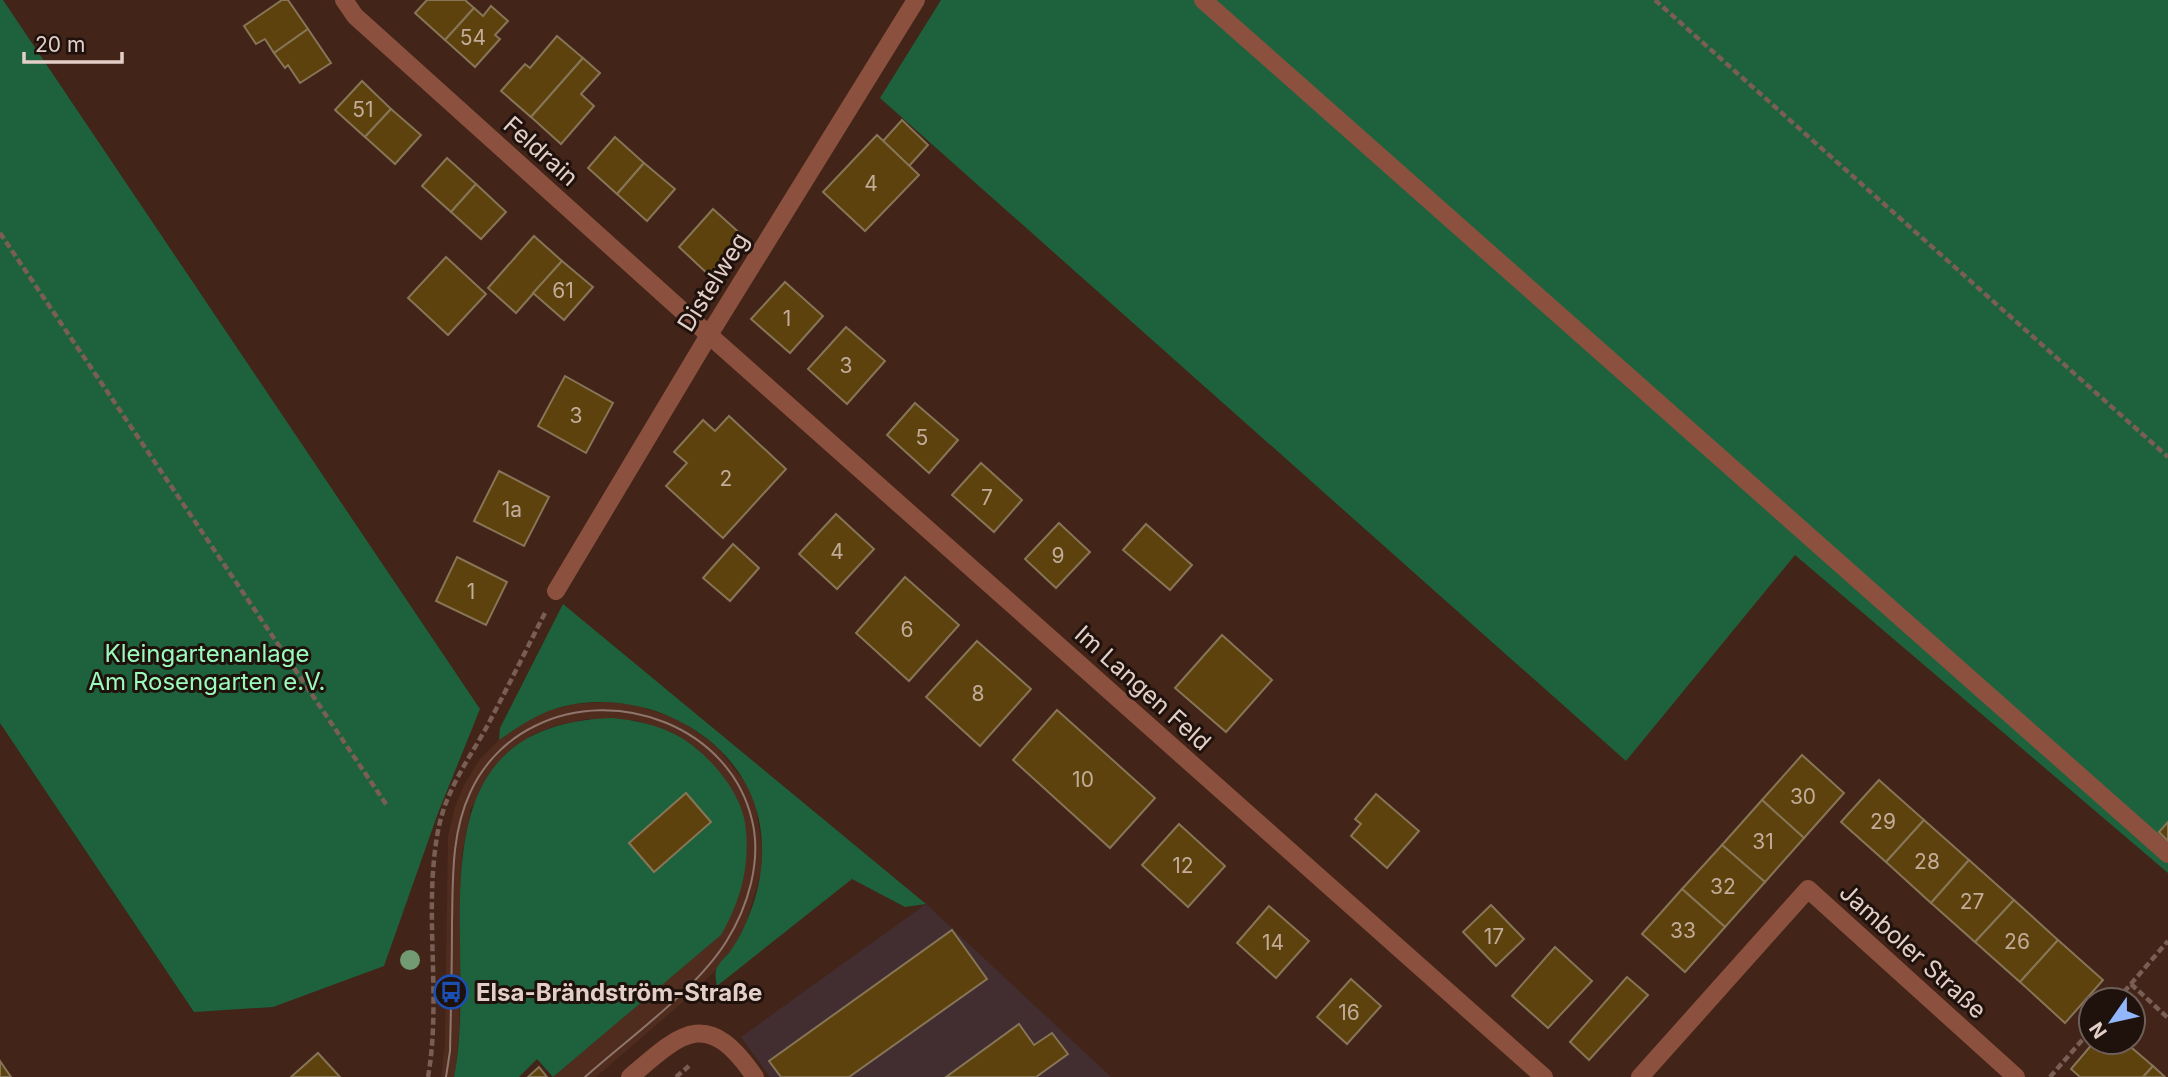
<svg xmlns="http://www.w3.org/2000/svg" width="2168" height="1077" font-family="Inter,sans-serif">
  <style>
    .built { fill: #502c1e }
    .industrial { fill: #422e31 }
    .green { fill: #1e623d }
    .building { fill: #5d420d; stroke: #877557; stroke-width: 2 }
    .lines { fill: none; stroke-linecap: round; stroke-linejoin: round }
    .path { stroke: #795e54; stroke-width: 4.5; stroke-dasharray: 7 3.5; stroke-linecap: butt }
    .minor { stroke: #8b513e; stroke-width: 18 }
    .tram { stroke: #8f766d; stroke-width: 2 }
    .tree { fill: #729a73 }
    .labels { text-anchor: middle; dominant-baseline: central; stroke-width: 6; stroke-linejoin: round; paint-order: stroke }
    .number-label { font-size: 21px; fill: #c2ac99 }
    .street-label { font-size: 24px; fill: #e3cfc8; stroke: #1f120d }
    .park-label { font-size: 24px; fill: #99fabc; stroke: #1f120d }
    .poi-label { font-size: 24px; font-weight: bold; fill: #e3cfc8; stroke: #1f120d; text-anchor: start }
  </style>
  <rect width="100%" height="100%" fill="#422419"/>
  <!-- built -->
  <path class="built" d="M606 702 632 704 681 720 718 748 747 785 756 806 762 850 761 873 745 926 734 946 716 970 684 1001 596 1077H553L721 935 726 781 696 748 678 736 635 720 587 719 557 725 534 734 514 749 471 808 462 854 459 1032 456 1067 454 1077H441L445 1043 448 836 455 807 464 785 480 759 499 740 521 724 548 711 574 704Z"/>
  <!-- industrial -->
  <path class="industrial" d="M926 904 1111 1077H770L741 1037Z"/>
  <!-- green -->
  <g class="green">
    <path d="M0 0H3L480 709 438 813 384 966 273 1007 194 1012 0 723Z"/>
    <path d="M941 0H2168V873L1795 555 1626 761 880 98Z"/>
    <path d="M563 604 926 904 905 907 852 879 717 986C716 981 715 974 716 970 718 964 725 957 729 953 735 944 741 935 745 925 755 903 762 878 762 853 765 754 666 690 575 704 546 708 522 724 499 740L500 728Z"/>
    <path d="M612 718C635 720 658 725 678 736 707 752 740 790 745 823 751 863 741 901 721 935L553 1077 537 1059 519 1077H454C481 943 400 725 612 718Z"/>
  </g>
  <!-- building -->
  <g class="building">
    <path d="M282 0H288L308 29 274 53 265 39 256 44 244 26Z"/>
    <path d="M427 0H465L474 8 445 40 415 13Z"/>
    <path d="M491 6 508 21 495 35 500 39 475 67 445 40 474 8 483 16Z"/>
    <path d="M308 29 331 63 300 83 288 65 285 68 274 53Z"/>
    <path d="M557 36 583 58 531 117 501 91 525 64 530 68Z"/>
    <path d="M583 58 600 73 581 94 594 106 561 144 531 117Z"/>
    <path d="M362 81 391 109 365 137 335 110Z"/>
    <path d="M391 109 421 135 395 164 365 137Z"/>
    <path d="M902 120 928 145 909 166 883 141Z"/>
    <path d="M877 135 919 175 865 231 823 192Z"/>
    <path d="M615 137 644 163 617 194 588 168Z"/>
    <path d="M447 158 476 184 451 212 422 186Z"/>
    <path d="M644 163 675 189 647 221 617 194Z"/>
    <path d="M476 184 506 212 481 239 451 212Z"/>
    <path d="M713 209 743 236 709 275 679 247Z"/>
    <path d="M534 236 562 261 516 313 488 288Z"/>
    <path d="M446 257 486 294 448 335 408 298Z"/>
    <path d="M562 261 593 287 564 320 533 293Z"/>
    <path d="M785 282 823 316 790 353 751 319Z"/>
    <path d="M846 327 885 361 847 404 808 369Z"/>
    <path d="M565 376 613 403 586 453 538 426Z"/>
    <path d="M915 403 958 440 929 473 887 435Z"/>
    <path d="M729 416 786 469 723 538 666 486 687 463 674 452 703 420 715 431Z"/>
    <path d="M981 463 1022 500 994 532 952 495Z"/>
    <path d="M499 471 549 497 524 546 474 521Z"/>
    <path d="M836 514 874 549 837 589 799 554Z"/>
    <path d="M1059 523 1090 552 1056 588 1025 559Z"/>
    <path d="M1146 524 1192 565 1170 590 1123 550Z"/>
    <path d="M733 544 759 568 730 601 703 578Z"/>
    <path d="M457 557 507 582 486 625 436 601Z"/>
    <path d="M905 577 959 625 909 681 856 633Z"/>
    <path d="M1222 635 1272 680 1226 732 1175 688Z"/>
    <path d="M977 641 1031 689 980 746 926 697Z"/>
    <path d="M1057 710 1155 798 1110 848 1013 760Z"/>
    <path d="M1802 755 1844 793 1804 838 1762 800Z"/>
    <path d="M1879 780 1924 820 1886 862 1841 822Z"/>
    <path d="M686 793 711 822 654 872 629 843Z"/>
    <path d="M1376 794 1419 831 1387 868 1351 836 1361 824 1355 819Z"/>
    <path d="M1762 800 1804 838 1765 882 1722 845Z"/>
    <path d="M1924 820 1969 860 1931 903 1886 862Z"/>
    <path d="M2168 822V841L2159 832Z"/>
    <path d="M1179 824 1225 866 1188 907 1142 865Z"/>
    <path d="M1722 845 1765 882 1725 927 1682 889Z"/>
    <path d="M1969 860 2014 900 1975 942 1931 903Z"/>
    <path d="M1682 889 1725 927 1685 972 1642 934Z"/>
    <path d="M2014 900 2058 940 2020 982 1975 942Z"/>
    <path d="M1491 905 1524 939 1496 966 1463 932Z"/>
    <path d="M1269 906 1309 941 1276 978 1237 943Z"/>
    <path d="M952 930 987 979 849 1077H781L769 1061Z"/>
    <path d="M2058 940 2103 980 2065 1023 2020 982Z"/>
    <path d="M1555 947 1592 981 1548 1028 1512 996Z"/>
    <path d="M1627 977 1648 995 1589 1060 1570 1042Z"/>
    <path d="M1351 979 1381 1006 1347 1044 1317 1017Z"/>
    <path d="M1019 1024 1034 1045 1052 1033 1068 1054 1036 1077H946Z"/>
    <path d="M2094 1042H2125L2153 1066 2143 1077H2080L2071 1069Z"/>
    <path d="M318 1053 340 1077H291Z"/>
    <path d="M0 1061 11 1077H0Z"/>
    <path d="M2153 1066 2165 1077H2143Z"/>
    <path d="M539 1067 547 1077H528Z"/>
  </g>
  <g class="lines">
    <!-- path -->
    <g class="path">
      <path d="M1655 0 2168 457"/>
      <path d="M0 233 388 807"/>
      <path d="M2131 984 2168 1018"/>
      <path d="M2117 1000 2168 941"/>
      <path d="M428 1077C442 997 423 911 438 831 445 793 466 763 485 730 506 691 526 650 546 611"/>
      <path d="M676 1077 689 1066"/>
      <path d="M2050 1077 2091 1030"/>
    </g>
    <!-- minor -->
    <g class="minor">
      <path d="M344 0 355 16 709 335 1544 1077"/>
      <path d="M1203 0 2168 854"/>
      <path d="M556 591 709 335 916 0"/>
      <path d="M630 1077C682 1032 707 1007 755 1077"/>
      <path d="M1640 1077 1808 889 2016 1077"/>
    </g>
    <!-- tram -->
    <path class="tram" d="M446 1077 450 1051C451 1008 452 966 452 923 453 880 451 834 470 793 483 764 506 740 535 726 617 685 730 727 752 820 762 861 748 907 726 942 694 992 630 1037 585 1077"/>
  </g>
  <!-- trees -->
  <circle class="tree" cx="410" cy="960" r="10"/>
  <!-- icons -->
  <defs>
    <symbol id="bus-ring" viewBox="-11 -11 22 22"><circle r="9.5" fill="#1f120d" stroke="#1a4fb4" stroke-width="1.5"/><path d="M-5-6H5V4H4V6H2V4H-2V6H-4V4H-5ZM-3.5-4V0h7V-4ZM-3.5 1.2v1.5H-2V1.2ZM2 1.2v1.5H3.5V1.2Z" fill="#1a4fb4"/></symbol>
  </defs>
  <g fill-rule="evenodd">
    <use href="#bus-ring" x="432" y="973" width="38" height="38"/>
  </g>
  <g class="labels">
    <!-- number labels -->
    <g class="number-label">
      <text x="473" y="37">54</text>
      <text x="363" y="109">51</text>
      <text x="871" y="183">4</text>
      <text x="563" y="290">61</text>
      <text x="787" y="318">1</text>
      <text x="846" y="365">3</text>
      <text x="576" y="415">3</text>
      <text x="922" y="437">5</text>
      <text x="726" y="478">2</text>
      <text x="987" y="497">7</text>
      <text x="512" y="509">1a</text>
      <text x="837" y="551">4</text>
      <text x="1058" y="555">9</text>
      <text x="471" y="591">1</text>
      <text x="907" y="629">6</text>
      <text x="978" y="693">8</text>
      <text x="1083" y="779">10</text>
      <text x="1803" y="796">30</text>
      <text x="1883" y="821">29</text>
      <text x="1763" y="841">31</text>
      <text x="1927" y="861">28</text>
      <text x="1183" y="865">12</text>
      <text x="1723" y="886">32</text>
      <text x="1972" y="901">27</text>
      <text x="1683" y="930">33</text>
      <text x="1494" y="936">17</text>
      <text x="2017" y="941">26</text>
      <text x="1273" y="942">14</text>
      <text x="1349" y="1012">16</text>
    </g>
    <!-- street labels -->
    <g class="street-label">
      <text transform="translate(541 151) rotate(42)">Feldrain</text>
      <text transform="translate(713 282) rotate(-58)">Distelweg</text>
      <text transform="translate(1143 688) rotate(42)">Im Langen Feld</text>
      <text transform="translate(1913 951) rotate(42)">Jamboler Straße</text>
    </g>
    <!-- park labels -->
    <g class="park-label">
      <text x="207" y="653">Kleingartenanlage<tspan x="207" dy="28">Am Rosengarten e.V.</tspan></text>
    </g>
    <!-- poi labels -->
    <g class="poi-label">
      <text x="476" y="992">Elsa-Brändström-Straße</text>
    </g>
  </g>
  <!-- north arrow -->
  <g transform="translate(2112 1021) rotate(236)"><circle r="33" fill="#1f120d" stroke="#6d5e58" stroke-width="2"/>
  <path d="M0-5L12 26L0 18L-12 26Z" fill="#93b7fd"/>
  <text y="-10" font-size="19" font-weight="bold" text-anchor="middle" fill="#e3cfc8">N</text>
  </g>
  <!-- scale -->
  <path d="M24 52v10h98v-10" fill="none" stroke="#e3cfc8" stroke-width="3.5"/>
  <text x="35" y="52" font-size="21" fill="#e3cfc8" stroke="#1f120d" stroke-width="5" paint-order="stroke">20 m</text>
</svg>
